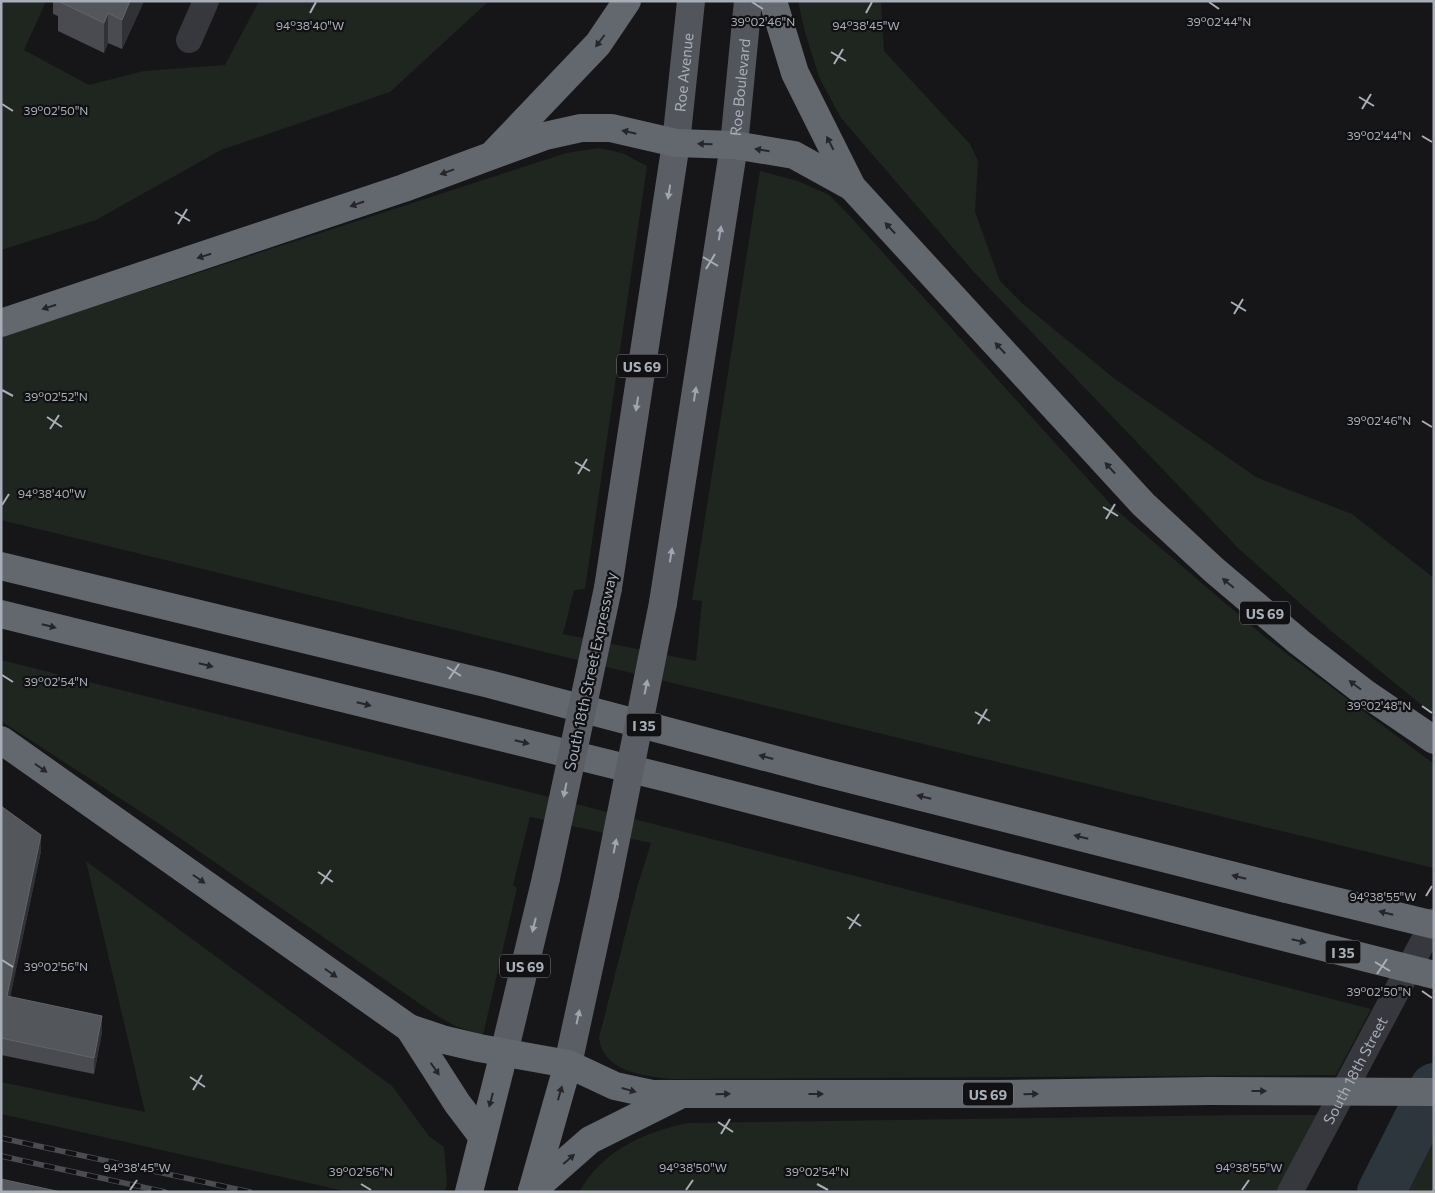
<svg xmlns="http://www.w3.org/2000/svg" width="1435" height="1193" font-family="Commissioner,sans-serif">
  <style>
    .green { fill: #1e261f }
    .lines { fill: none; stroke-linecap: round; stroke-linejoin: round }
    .river { stroke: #2c363c; stroke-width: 48 }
    .minor { stroke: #37383d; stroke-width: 26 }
    .primary { stroke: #53555c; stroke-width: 28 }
    .trunk { stroke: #5b5e65; stroke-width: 28 }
    .motorway { stroke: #63676e; stroke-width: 28 }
    .rail-casing { stroke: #4a4c52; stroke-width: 5.5 }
    .rail { stroke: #111113; stroke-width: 4; stroke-dasharray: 11; stroke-linecap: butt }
    .trunk-bridge { stroke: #5b5e65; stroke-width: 28 }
    .motorway-bridge { stroke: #63676e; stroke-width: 28 }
    .wall { fill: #494b50 }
    .shaded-wall { fill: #303235 }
    .building { fill: #53565b; stroke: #61646a }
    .oneway { fill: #26262a }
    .oneway2 { fill: #a0a6b0 }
    .ticks { fill: none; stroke: #a8aeb8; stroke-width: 2 }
    .labels { text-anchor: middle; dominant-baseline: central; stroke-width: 4.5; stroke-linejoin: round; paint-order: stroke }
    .shield { fill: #111113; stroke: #7b7f86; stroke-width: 1 }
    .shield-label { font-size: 14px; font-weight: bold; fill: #a8aeb8 }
    .street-label { font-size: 15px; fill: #a8aeb8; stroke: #111113 }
    .ticks-label { font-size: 12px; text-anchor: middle; fill: #a8aeb8; stroke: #111113; stroke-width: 4.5; stroke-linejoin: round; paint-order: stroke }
  </style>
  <rect width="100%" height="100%" fill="#161618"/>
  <!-- green -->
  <g class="green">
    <path d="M1 1H46L24 50 89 85 144 71 225 65 259 1H489L390 92 221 150 96 220 1 250Z"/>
    <path d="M798 1H881L884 51 970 144 978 161 975 212 1000 281 1023 304 1115 379 1256 477 1352 514 1434 578V715L1330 630 1239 549 972 270 841 118 819 77 805 32Z"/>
    <path d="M599 148 622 153 647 166 585 589 574 590 563 634 696 661 702 601 692 600 760 171 798 181 829 195 848 214 1114 508 1266 638 1434 764V868L1 520V337L566 153Z"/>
    <path d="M1 660 518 789 1371 1009 1336 1075 671 1079C644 1076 603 1072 599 1038L636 891 651 843 530 817 513 885 517 888 483 1035 455 1026 436 1015 161 825 1 721Z"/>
    <path d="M86 861 392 1086 429 1136 444 1147 447 1183 445 1192H349L1 1114V1082L145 1112Z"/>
    <path d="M1240 1115H1317L1276 1192H579C603 1150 644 1132 689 1123Z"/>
    <path d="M1434 1129V1192H1402Z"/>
  </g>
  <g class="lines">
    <!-- river -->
    <path class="river" d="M1381 1192 1434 1087"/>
    <!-- minor -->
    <g class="minor">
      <path d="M189 40 206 1"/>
      <path id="s1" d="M1290 1192 1434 921"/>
    </g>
    <!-- primary -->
    <g class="primary">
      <path id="s2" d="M676 143 691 1"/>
      <path id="s3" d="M734 145 748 1"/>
    </g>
    <!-- trunk -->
    <g class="trunk">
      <path d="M608 588 676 143"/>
      <path d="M663 603 734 145"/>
      <path d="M504 1053 546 878"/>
      <path d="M568 1064 605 894"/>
    </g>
    <!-- motorway -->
    <g class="motorway">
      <path d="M773 1 795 73 852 187 1143 504 1214 570 1299 642 1365 693 1434 740"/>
      <path d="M495 152 598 44 627 1"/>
      <path d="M1 323 404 188 545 136 581 128H611L676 143 734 145 794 155 852 187"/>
      <path d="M1 566 489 684 822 772 1286 889"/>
      <path d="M1 614 671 779 1252 929"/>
      <path d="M1 740 409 1028 445 1040 479 1048 568 1064 615 1086 652 1094H995L1210 1091"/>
      <path d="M409 1028 457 1103 482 1136"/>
      <path d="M532 1191 590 1140 678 1096"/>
      <path d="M532 1191 568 1064"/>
      <path d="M469 1192 504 1053"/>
    </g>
    <defs>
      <g id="rail">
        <path d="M1 1138 250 1192"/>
        <path d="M1 1156 165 1192"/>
      </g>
    </defs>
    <!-- rail casing -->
    <use href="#rail" class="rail-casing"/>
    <!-- rail -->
    <use href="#rail" class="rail"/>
    <!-- trunk-bridge -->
    <g class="trunk-bridge">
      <path d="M546 878 608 588"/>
      <path d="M605 894 663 603"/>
    </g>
    <!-- motorway-bridge -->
    <g class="motorway-bridge">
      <path d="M1286 889 1434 925"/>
      <path d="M1252 929 1434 975"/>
      <path d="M1210 1091 1434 1092"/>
    </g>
  </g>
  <!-- wall -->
  <g class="wall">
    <path d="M53 1H144L122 49 108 43 104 53 58 31V16L53 14Z"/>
    <path d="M1 806 41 851 10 997 102 1032 94 1074 1 1055Z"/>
  </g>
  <!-- shaded-wall -->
  <g class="shaded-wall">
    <path d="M130 1H144L122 49V20Z"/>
    <path d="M108 13V43L104 53V23Z"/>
    <path d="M41 835V851L7 1012V996Z"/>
    <path d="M102 1016V1032L94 1074V1058Z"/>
  </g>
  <!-- building -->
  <g class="building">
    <path d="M58 1H130L122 20 108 13 104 23Z"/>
    <path d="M1 806 41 835 7 996 102 1016 94 1058 1 1038Z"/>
    <path d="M1 1179 61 1192H1Z"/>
  </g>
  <!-- one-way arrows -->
  <defs><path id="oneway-solid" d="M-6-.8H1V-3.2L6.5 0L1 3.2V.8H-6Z" transform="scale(1.25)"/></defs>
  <g class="oneway">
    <use href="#oneway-solid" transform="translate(600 41) rotate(127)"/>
    <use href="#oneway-solid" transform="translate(629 132) rotate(-167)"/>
    <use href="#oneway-solid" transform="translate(830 143) rotate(-117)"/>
    <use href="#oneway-solid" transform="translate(705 144) rotate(-178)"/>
    <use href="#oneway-solid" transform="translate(762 150) rotate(-171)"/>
    <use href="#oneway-solid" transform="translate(447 172) rotate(160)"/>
    <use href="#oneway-solid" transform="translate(357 204) rotate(161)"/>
    <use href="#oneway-solid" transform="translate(890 228) rotate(-133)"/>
    <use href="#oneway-solid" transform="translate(204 256) rotate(162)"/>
    <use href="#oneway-solid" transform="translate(49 307) rotate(162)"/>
    <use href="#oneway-solid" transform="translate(1000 348) rotate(-133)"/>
    <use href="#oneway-solid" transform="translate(1110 468) rotate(-133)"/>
    <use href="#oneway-solid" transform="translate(1228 583) rotate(-140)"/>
    <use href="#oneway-solid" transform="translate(49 626) rotate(14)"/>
    <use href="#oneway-solid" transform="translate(206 665) rotate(14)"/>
    <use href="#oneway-solid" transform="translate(1355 685) rotate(-143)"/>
    <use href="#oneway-solid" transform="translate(364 704) rotate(14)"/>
    <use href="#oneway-solid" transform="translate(522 742) rotate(14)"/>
    <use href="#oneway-solid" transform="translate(766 757) rotate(-165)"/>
    <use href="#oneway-solid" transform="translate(41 768) rotate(35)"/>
    <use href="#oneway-solid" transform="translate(924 797) rotate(-166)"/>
    <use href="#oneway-solid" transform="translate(1081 837) rotate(-166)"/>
    <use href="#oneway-solid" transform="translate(1239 877) rotate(-166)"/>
    <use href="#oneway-solid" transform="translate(199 879) rotate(35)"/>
    <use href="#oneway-solid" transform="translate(1386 913) rotate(-166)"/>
    <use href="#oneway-solid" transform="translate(1299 941) rotate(14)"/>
    <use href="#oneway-solid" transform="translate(331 973) rotate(35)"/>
    <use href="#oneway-solid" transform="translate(435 1069) rotate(55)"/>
    <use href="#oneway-solid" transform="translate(629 1090) rotate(16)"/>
    <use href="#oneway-solid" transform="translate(1259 1091)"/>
    <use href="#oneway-solid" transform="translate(560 1093) rotate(-74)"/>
    <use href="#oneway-solid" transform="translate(723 1094) rotate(-1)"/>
    <use href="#oneway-solid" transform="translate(816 1094)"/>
    <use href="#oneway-solid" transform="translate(1031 1094) rotate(-1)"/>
    <use href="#oneway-solid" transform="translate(491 1100) rotate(105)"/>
    <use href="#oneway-solid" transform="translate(569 1159) rotate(-41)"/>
  </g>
  <g class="oneway2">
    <use href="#oneway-solid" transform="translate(669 192) rotate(99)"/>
    <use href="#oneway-solid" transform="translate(720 233) rotate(-81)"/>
    <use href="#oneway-solid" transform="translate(695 394) rotate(-81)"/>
    <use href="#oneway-solid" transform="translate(637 404) rotate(99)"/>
    <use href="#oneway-solid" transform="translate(671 555) rotate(-81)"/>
    <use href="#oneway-solid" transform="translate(646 687) rotate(-79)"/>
    <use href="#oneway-solid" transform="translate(565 790) rotate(102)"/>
    <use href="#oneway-solid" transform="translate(615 846) rotate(-79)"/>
    <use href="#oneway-solid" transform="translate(534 925) rotate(104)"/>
    <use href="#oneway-solid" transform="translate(578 1017) rotate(-78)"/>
  </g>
  <!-- ticks -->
  <path class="ticks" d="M752 2 763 9M1209 2 1219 9M310 13 316 2M866 13 872 2M831 52 846 61M834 64 843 49M1359 97 1374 106M2 104 13 111M1362 109 1371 94M1422 136 1432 142M175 212 190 221M178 224 187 209M703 257 718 266M706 269 715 254M1231 302 1246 311M1234 314 1243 299M2 390 13 396M47 417 62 427M1422 421 1432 427M50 429 59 415M575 462 590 471M578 474 587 459M2 505 9 494M1103 507 1118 516M1106 519 1115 504M447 667 461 676M2 675 13 682M449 679 459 664M1422 706 1432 713M975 712 990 721M978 724 987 709M318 872 333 882M321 884 331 870M1426 896 1432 886M847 917 861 926M849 929 859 914M2 960 13 967M1375 962 1390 971M1377 974 1387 959M1422 991 1432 998M190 1077 205 1087M193 1090 202 1075M718 1122 733 1132M721 1134 730 1119M361 1184 371 1190M817 1184 828 1190M130 1190 137 1180M686 1190 693 1180M1242 1190 1249 1180"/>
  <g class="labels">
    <!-- shield labels -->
    <g class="shield">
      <rect x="617" y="354.5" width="50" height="23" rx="4"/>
      <rect x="1240" y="601.5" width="50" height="23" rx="4"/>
      <rect x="626.5" y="713.5" width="35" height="23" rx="4"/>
      <rect x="1325.5" y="940.5" width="35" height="23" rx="4"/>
      <rect x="500" y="954.5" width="50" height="23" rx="4"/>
      <rect x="963" y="1082.5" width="50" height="23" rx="4"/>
    </g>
    <g class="shield-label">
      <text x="642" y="366">US 69</text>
      <text x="1265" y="613">US 69</text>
      <text x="644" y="725">I 35</text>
      <text x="1343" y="952">I 35</text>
      <text x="525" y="966">US 69</text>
      <text x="988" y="1094">US 69</text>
    </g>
    <!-- street labels -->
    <g class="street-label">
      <text stroke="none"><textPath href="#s2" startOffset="71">Roe Avenue</textPath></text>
      <text stroke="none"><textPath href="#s3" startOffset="58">Roe Boulevard</textPath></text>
      <text transform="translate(590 671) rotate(-78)">South 18th Street Expressway</text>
      <text stroke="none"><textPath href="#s1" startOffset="138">South 18th Street</textPath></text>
    </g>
  </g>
  <g class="ticks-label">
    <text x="763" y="26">39°02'46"N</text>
    <text x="1219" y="26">39°02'44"N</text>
    <text x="310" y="30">94°38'40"W</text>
    <text x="866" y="30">94°38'45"W</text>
    <text x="56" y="115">39°02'50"N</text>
    <text x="1379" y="140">39°02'44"N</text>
    <text x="56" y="401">39°02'52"N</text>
    <text x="1379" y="425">39°02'46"N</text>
    <text x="52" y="498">94°38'40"W</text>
    <text x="56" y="686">39°02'54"N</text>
    <text x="1379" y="710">39°02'48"N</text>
    <text x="1383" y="901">94°38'55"W</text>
    <text x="56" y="971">39°02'56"N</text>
    <text x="1379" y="996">39°02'50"N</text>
    <text x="137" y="1172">94°38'45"W</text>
    <text x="693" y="1172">94°38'50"W</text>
    <text x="1249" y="1172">94°38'55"W</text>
    <text x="361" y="1176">39°02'56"N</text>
    <text x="817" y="1176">39°02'54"N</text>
  </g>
  <!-- border -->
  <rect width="1435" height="1193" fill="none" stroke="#a8aeb8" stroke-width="5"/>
</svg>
